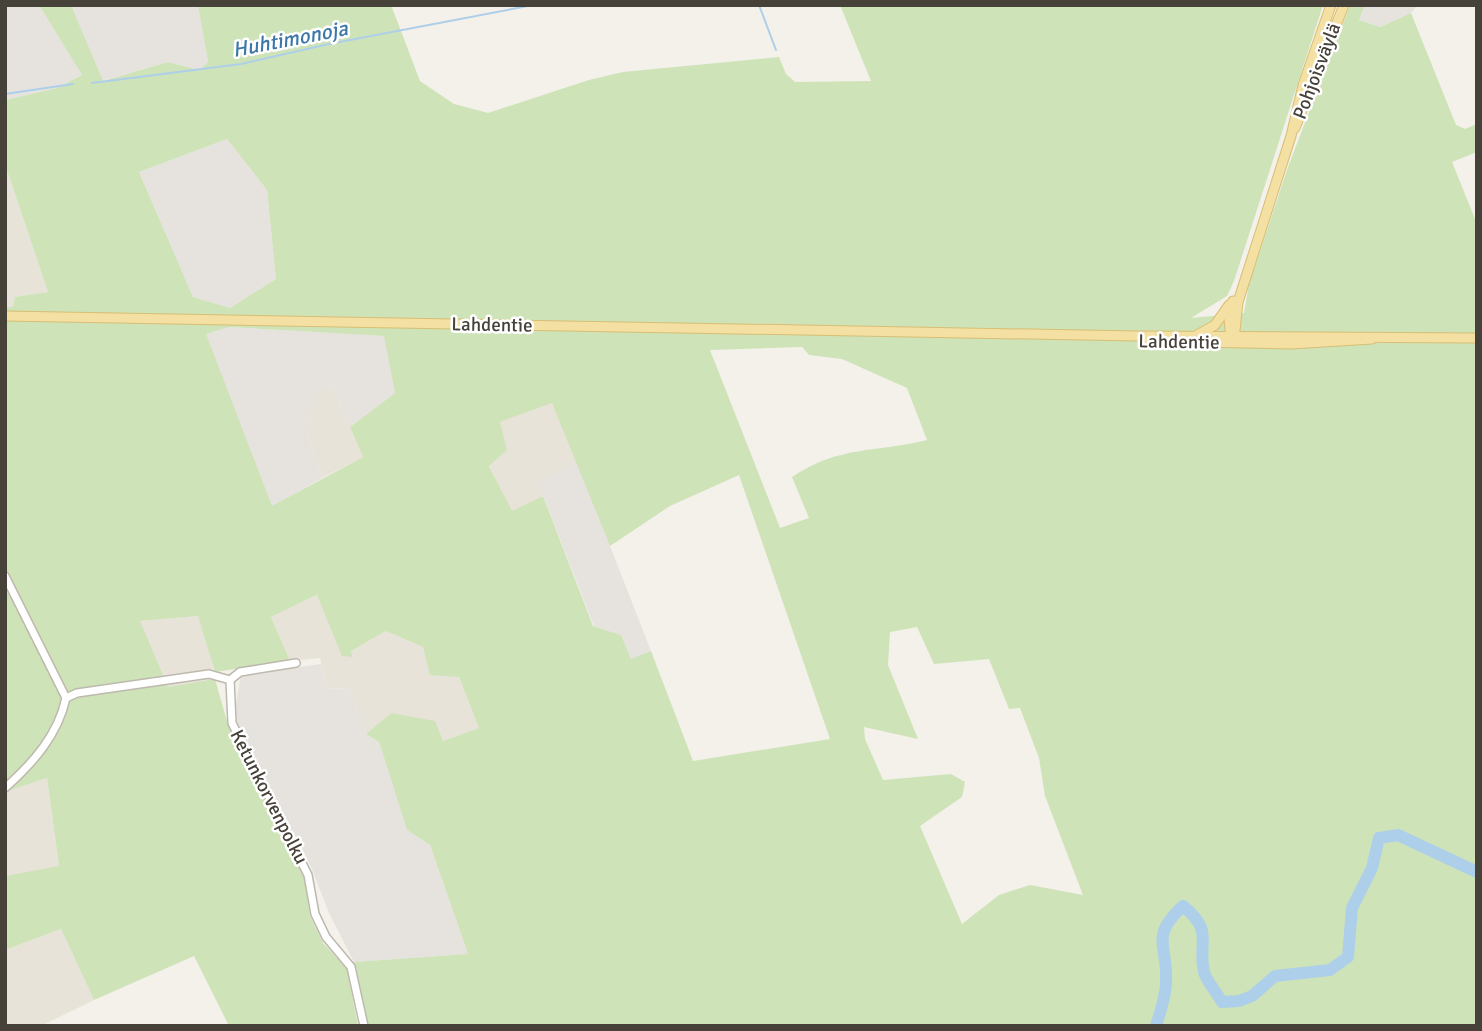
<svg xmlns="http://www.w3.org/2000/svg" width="1482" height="1031" font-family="Signika,sans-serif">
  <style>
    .residential { fill: #e7e3d9 }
    .industrial { fill: #e6e3df }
    .green { fill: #cee3b8; fill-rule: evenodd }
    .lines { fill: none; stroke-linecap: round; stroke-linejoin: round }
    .stream { stroke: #aecfe9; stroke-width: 2 }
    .river { stroke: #aecfe9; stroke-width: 12 }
    .minor-casing { stroke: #beb9ae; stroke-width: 10 }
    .major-casing { stroke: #d8be74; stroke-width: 11 }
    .minor { stroke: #fff; stroke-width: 7 }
    .major { stroke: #f4e0a3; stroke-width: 9 }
    .labels { text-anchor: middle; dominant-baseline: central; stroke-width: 5; stroke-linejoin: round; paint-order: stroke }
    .street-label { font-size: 19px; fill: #474239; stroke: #fff }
    .water-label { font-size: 21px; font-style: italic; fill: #3d77a8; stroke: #fff }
  </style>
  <rect width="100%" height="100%" fill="#f3f1ea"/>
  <!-- residential -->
  <g class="residential">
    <path d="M5 164 48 292 16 297 13 307H5Z"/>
    <path d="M332 386 363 457 322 478 305 425 317 390Z"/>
    <path d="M552 402 578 464 538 480 543 496 512 512 489 465 507 450 499 422Z"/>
    <path d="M318 595 351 651 386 631 423 647 459 677 479 728 443 741 391 713 366 734 350 689 326 688 320 658 290 661 271 617Z"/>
    <path d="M198 616 210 651 215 679 168 687 139 621Z"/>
    <path d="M47 778 59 867 5 876V792Z"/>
    <path d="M61 929 94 1000 41 1026H5V950Z"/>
  </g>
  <!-- industrial -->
  <g class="industrial">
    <path d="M5 5H39L82 75 57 88 5 100Z"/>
    <path d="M71 5H198L208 62 199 70 168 62 102 81Z"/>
    <path d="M1365 5H1418L1411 13 1380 27 1359 20Z"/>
    <path d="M227 139 267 190 276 279 230 308 193 297 139 172Z"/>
    <path d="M229 327 385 336 395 393 350 427 332 386 317 390 305 425 322 478 272 507 205 334Z"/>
    <path d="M578 464 651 651 631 660 621 635 594 626 537 480Z"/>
    <path d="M321 664 326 688 350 689 366 734 379 742 407 830 430 845 468 954 354 962 329 913 311 867 237 723 235 709 241 675Z"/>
  </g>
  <!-- green -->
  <path class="green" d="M39 5H71L103 81 168 62 199 70 208 62 198 5H391L420 81 454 104 488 113 589 80 623 72 779 57 786 74 795 82 871 81 840 5H1323L1234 281 1227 296 1191 318 1244 313 1249 284 1288 167 1350 5H1365L1359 20 1380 27 1411 13 1456 125 1465 129 1477 124V152L1452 162 1477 224V1026H369C360 1006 362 984 354 962L468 954 430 845 407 830 379 742 366 734 391 713 435 721 443 741 479 728 459 677 430 675 423 647 386 631 351 651 352 657 342 656 317 595 271 617 290 661 215 672 198 616 140 621 168 687 215 679 228 725 304 877 310 916 323 943 347 969 358 1026H229L194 956 94 1000 61 929 5 950V876L59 866 47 778 5 792V307H13L15 297 48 292 5 164V100L57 88 82 75ZM227 139 267 190 276 279 230 308 193 297 139 172ZM229 327 384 336 395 393 350 427 363 457 272 506 206 334ZM802 347 809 355 842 359 907 388 927 440C875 453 840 445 792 477L809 518 780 528 710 350ZM552 403 610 546 670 506 739 475 830 739 693 761 651 651 631 659 621 635 593 626 543 496 512 511 489 466 507 450 500 422ZM917 627 934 664 989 659 1009 709 1020 708 1039 758 1045 796 1083 895 1030 885 999 895 962 924 920 826 962 797 965 782 951 774 883 780 865 739 864 727 918 739 888 665 890 632Z"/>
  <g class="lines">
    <!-- stream -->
    <g class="stream">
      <path d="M759 5 776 50"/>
      <path d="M92 83 241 64 329 44 533 5"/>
      <path d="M5 94 73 84"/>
    </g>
    <!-- river -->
    <path class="river" d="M1156 1026C1160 1012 1166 996 1166 982 1168 944 1149 937 1183 906 1215 932 1197 942 1204 972 1207 982 1217 993 1222 1002L1239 1001 1252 996 1275 976 1330 970 1348 957 1352 908 1372 868 1379 838 1398 835 1477 872"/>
    <defs>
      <g id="minor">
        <path d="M5 576 66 698C58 735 33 763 5 788"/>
        <path d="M230 680 232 723 308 875 315 914 326 937 351 967 364 1026"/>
        <path d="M230 680 240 672 296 663"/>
        <path d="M66 698 77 693 209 674 230 680"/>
      </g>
      <g id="major">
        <path d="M1295 128 1344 5"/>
        <path d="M5 316 1138 336 1477 338"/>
        <path d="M1197 335 1215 325 1229 305"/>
        <path d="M1231 339 1229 319 1233 301"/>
        <path d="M1234 339 1238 302 1291 136 1303 85 1331 5"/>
        <path d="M1145 341 1291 344 1372 339"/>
      </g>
    </defs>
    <!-- minor casing -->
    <use href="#minor" class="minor-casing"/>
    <!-- major casing -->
    <use href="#major" class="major-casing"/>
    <!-- minor -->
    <use href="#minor" class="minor"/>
    <!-- major -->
    <use href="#major" class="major"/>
  </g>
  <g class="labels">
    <!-- street labels -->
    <g class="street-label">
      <text transform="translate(1317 71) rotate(-69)">Pohjoisväylä</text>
      <text transform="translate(492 325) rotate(1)">Lahdentie</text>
      <text transform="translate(1179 342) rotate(1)">Lahdentie</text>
      <text transform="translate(269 797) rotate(63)">Ketunkorvenpolku</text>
    </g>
    <!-- water labels -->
    <g class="water-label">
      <text transform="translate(290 39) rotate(-11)">Huhtimonoja</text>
    </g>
  </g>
  <!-- border -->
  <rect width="1482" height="1031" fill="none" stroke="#474239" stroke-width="14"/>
</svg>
